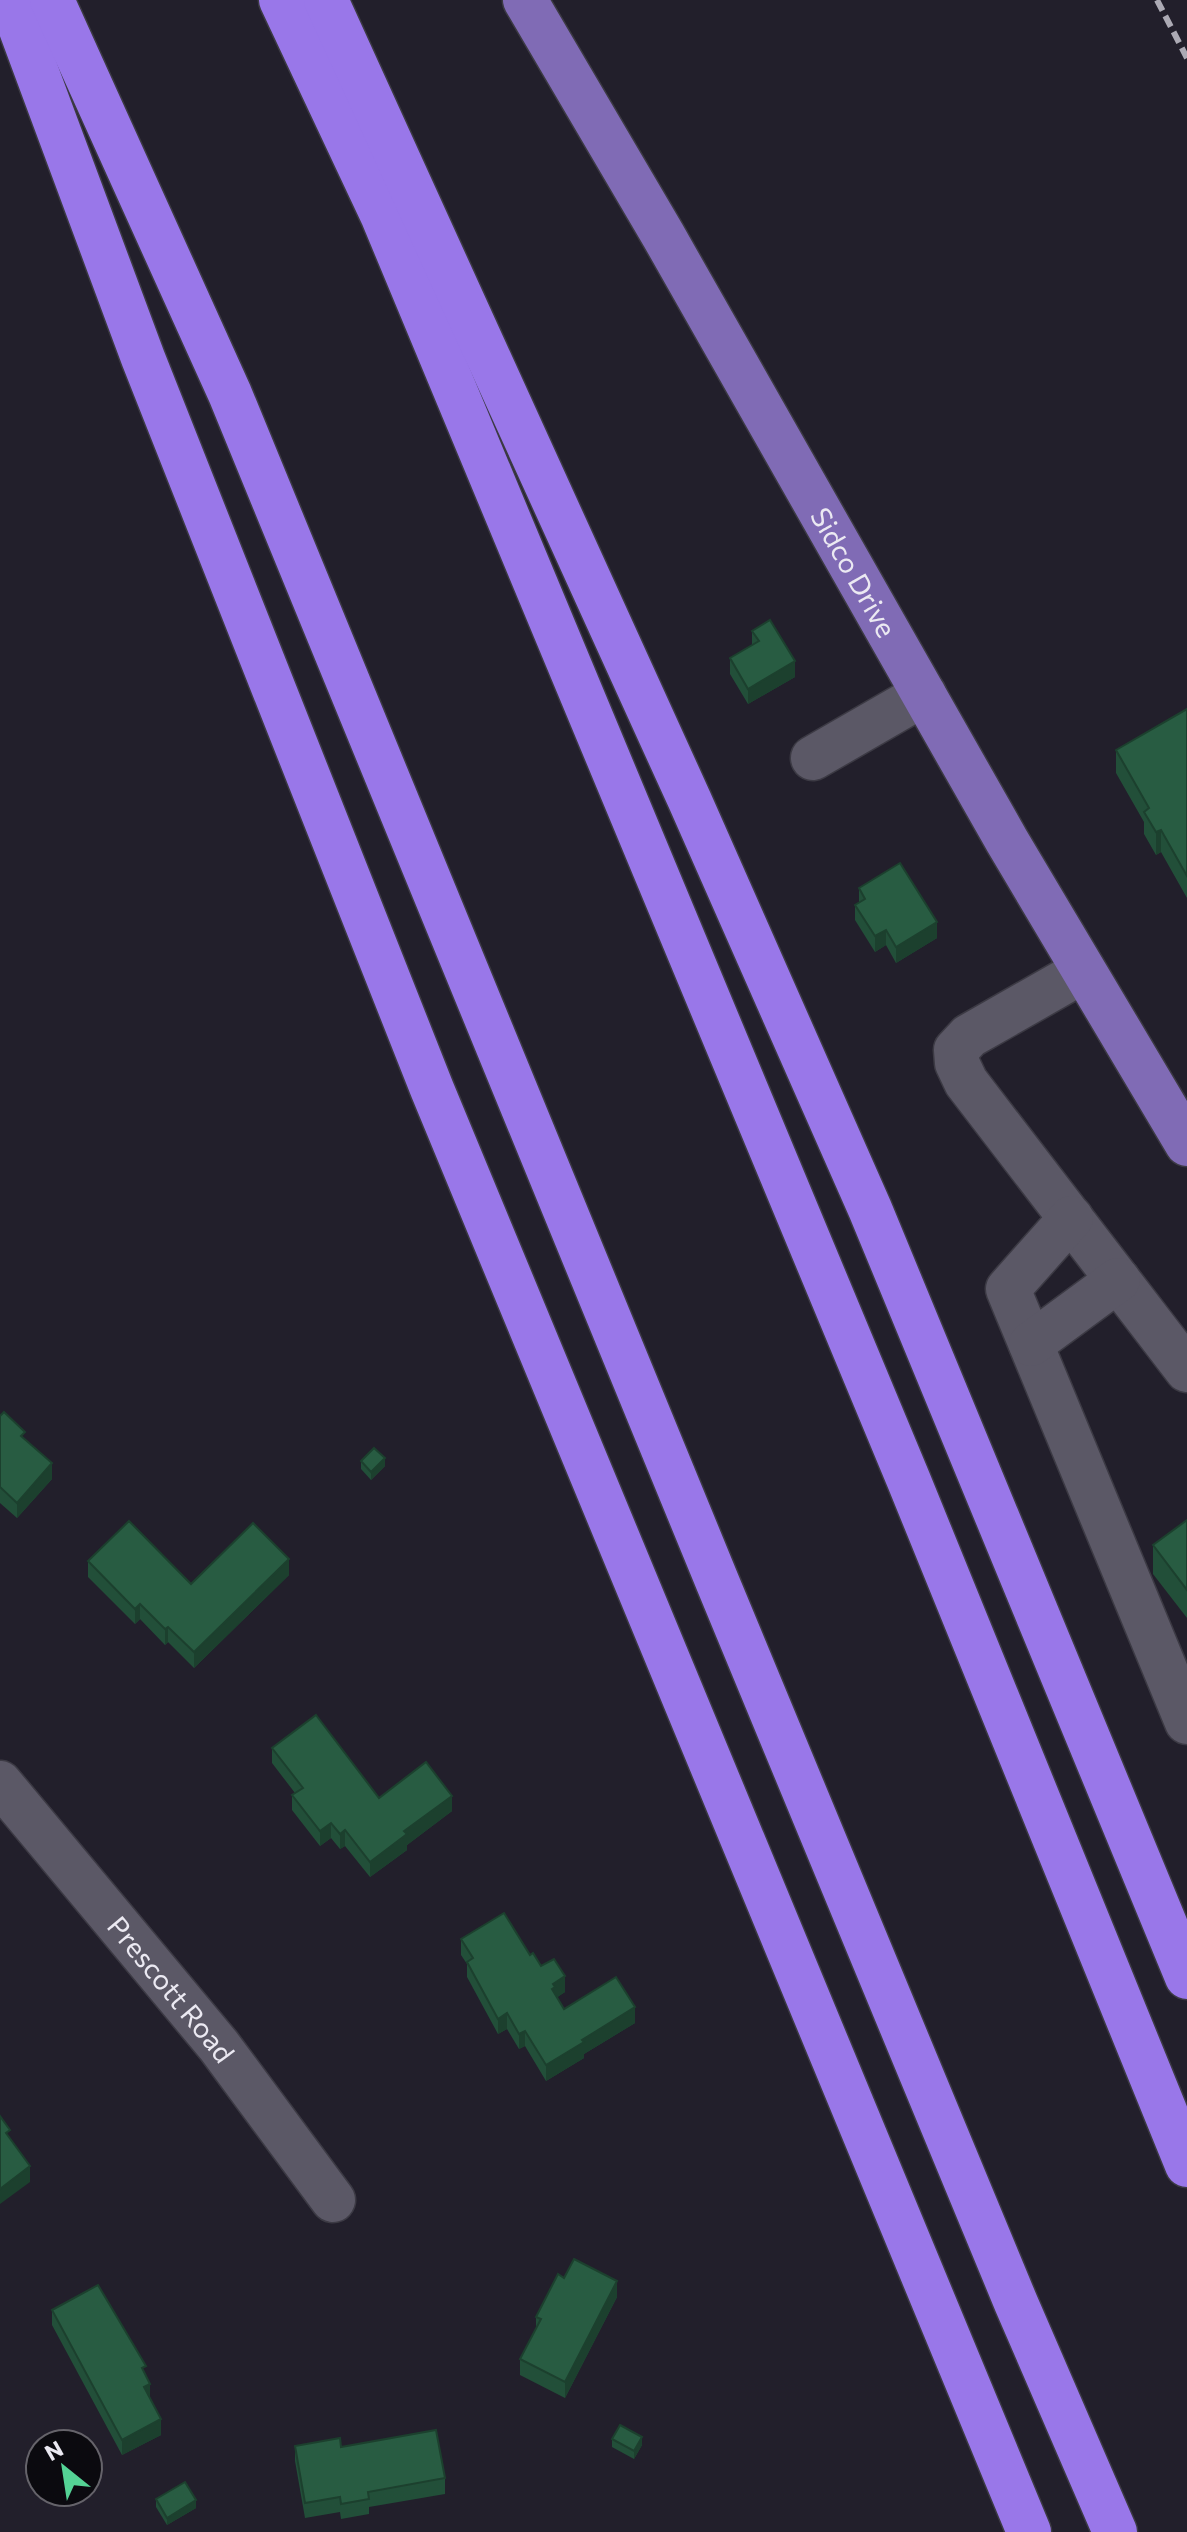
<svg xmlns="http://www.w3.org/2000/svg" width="1187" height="2532" font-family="Commissioner,sans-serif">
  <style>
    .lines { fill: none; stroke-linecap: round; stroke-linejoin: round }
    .minor-casing { stroke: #3c3a44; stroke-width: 47 }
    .major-casing { stroke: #3c3a44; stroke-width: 47 }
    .highway-casing { stroke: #3c3a44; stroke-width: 47 }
    .minor { stroke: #5b5866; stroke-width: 44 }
    .major { stroke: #806bb5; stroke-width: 44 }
    .highway { stroke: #9977e9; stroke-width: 44 }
    .rail { stroke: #acaab4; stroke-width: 6; stroke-dasharray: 12 6; stroke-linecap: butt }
    .wall { fill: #224f39 }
    .shaded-wall { fill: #1c402e }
    .building { fill: #285c42; stroke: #1c402e; stroke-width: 2 }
    .labels { text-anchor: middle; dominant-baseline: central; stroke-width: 8; stroke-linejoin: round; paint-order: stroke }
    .street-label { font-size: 28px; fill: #ebe9f2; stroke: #0b0a0f }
  </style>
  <rect width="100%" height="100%" fill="#221f2b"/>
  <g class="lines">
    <defs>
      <g id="minor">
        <path d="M813 758 924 694"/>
        <path d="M1083 971 969 1036 956 1050 957 1063 966 1082 1187 1370"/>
        <path d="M1071 1218 1008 1289 1187 1722"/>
        <path d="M1031 1344 1118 1280"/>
        <path id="s1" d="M0 1783 219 2046 333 2200"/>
      </g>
      <g id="major">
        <path id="s2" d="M525 0 663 235 1007 841 1187 1144"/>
      </g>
      <g id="highway">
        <path d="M10 0 143 358 432 1089 1029 2532"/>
        <path d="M52 0 230 394 717 1581 1016 2303 1115 2532"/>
        <path d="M281 0 383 217 909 1481 1187 2165"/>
        <path d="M326 0 690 801 870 1209 1187 1977"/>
      </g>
    </defs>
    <!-- minor casing -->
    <use href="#minor" class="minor-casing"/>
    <!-- major casing -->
    <use href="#major" class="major-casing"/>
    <!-- highway casing -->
    <use href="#highway" class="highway-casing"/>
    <!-- minor -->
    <use href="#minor" class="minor"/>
    <!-- major -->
    <use href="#major" class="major"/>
    <!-- highway -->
    <use href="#highway" class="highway"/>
    <!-- rail -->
    <path class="rail" d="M1157 0 1187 58"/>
  </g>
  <!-- wall -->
  <g class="wall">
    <path d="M752 631 795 677 748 704 730 674V658L752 645Z"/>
    <path d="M1187 709V898L1161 852 1156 855 1144 834V822L1116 773V750Z"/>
    <path d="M859 888 937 938 896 963 886 945 875 952 855 920V905L859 902Z"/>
    <path d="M0 1416 25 1439 52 1479 17 1518 0 1503Z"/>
    <path d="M361 1461 385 1466 371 1480 361 1469Z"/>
    <path d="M1187 1520V1618L1153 1574V1545Z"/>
    <path d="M88 1561 191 1584 289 1575 194 1668 168 1642 165 1645 140 1619 135 1624 88 1577Z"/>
    <path d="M272 1748 379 1798 452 1811 407 1845V1850L370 1877 345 1846 340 1849 331 1838 320 1846 292 1810V1795L295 1793 272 1763Z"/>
    <path d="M461 1939 530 1955 565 1992 557 1997 564 2009 635 2023 584 2054V2058L546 2081 525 2046 519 2049 507 2029 498 2034 467 1977V1964L461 1955Z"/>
    <path d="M564 2278 617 2297 565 2398 520 2375V2359L536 2330V2317Z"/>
    <path d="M52 2310 146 2374 150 2399 161 2435 122 2455 52 2325Z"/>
    <path d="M612 2439 642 2445 634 2459 612 2447Z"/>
    <path d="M295 2446 341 2447 445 2478V2494L369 2507V2514L341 2519 340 2512 305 2518 295 2461Z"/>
    <path d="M156 2499 196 2508 167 2525 156 2507Z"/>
  </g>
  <!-- shaded-wall -->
  <g class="shaded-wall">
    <path d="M795 661V677L748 704V689Z"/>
    <path d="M1161 830V852L1156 855V832Z"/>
    <path d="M937 922V938L896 963V947Z"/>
    <path d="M886 930V945L875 952V936Z"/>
    <path d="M385 1458V1466L371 1480V1472Z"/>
    <path d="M52 1463V1479L17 1518V1503Z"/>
    <path d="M289 1559V1575L194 1668V1652Z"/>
    <path d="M140 1604V1619L135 1624V1609Z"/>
    <path d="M168 1627V1642L165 1645V1629Z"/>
    <path d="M452 1796V1811L407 1845V1850L370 1877V1862L404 1831Z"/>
    <path d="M331 1823V1838L320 1846V1831Z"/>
    <path d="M345 1830V1846L340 1849V1834Z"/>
    <path d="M565 1976V1992L555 1999 552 1989 553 1984Z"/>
    <path d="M635 2007V2023L584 2054V2058L546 2081V2065L582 2040Z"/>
    <path d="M507 2013V2029L498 2034V2019Z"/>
    <path d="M525 2031V2046L519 2049V2034Z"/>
    <path d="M30 2166V2182L0 2204V2189Z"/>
    <path d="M617 2281V2297L565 2398V2382Z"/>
    <path d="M150 2384V2399L144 2387Z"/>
    <path d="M161 2419V2435L122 2455V2440Z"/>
    <path d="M642 2437V2445L634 2459V2451Z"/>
    <path d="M196 2500V2508L167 2525V2518Z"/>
  </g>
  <!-- building -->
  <g class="building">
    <path d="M770 620 795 661 748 689 730 658 759 641 752 631Z"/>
    <path d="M1187 709V876L1161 830 1156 832 1144 812 1149 808 1116 750Z"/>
    <path d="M900 863 937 922 896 947 886 930 875 936 855 905 865 899 859 888Z"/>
    <path d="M4 1412 25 1432 21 1436 52 1463 17 1503 0 1487V1416Z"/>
    <path d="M374 1448 385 1458 371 1472 361 1461Z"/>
    <path d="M1187 1520V1590L1153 1545Z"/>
    <path d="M129 1521 191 1584 253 1523 289 1559 194 1652 168 1627 165 1629 140 1604 135 1609 88 1561Z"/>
    <path d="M316 1715 379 1798 426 1762 452 1796 404 1831 407 1834 370 1862 345 1830 340 1834 331 1823 320 1831 292 1795 303 1788 272 1748Z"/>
    <path d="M504 1913 530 1955 533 1953 541 1966 554 1959 565 1976 553 1984 555 1987 552 1989 564 2009 616 1977 635 2007 582 2040 584 2042 546 2065 525 2031 519 2034 507 2013 498 2019 467 1962 473 1958 461 1939Z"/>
    <path d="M0 2116 10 2130 6 2133 30 2166 0 2189Z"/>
    <path d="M574 2259 617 2281 565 2382 520 2359 541 2319 536 2317 558 2274 564 2278Z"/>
    <path d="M98 2285 146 2366 142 2368 150 2384 144 2387 161 2419 122 2440 52 2310Z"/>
    <path d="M620 2425 642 2437 634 2451 612 2439Z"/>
    <path d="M436 2430 445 2478 368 2492 369 2499 341 2504 340 2497 305 2503 295 2446 340 2438 341 2447Z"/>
    <path d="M185 2482 196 2500 167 2518 156 2499Z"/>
  </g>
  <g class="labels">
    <!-- street labels -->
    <g class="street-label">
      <text stroke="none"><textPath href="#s2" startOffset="660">Sidco Drive</textPath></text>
      <text stroke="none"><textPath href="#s1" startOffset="268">Prescott Road</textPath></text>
    </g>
  </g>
  <!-- north arrow -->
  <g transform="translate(64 2468) rotate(330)"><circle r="38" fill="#0b0a0f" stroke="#65636a" stroke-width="2"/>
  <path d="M0-6L14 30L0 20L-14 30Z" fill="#54d395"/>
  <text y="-12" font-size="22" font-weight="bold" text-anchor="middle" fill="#ebe9f2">N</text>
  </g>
</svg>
